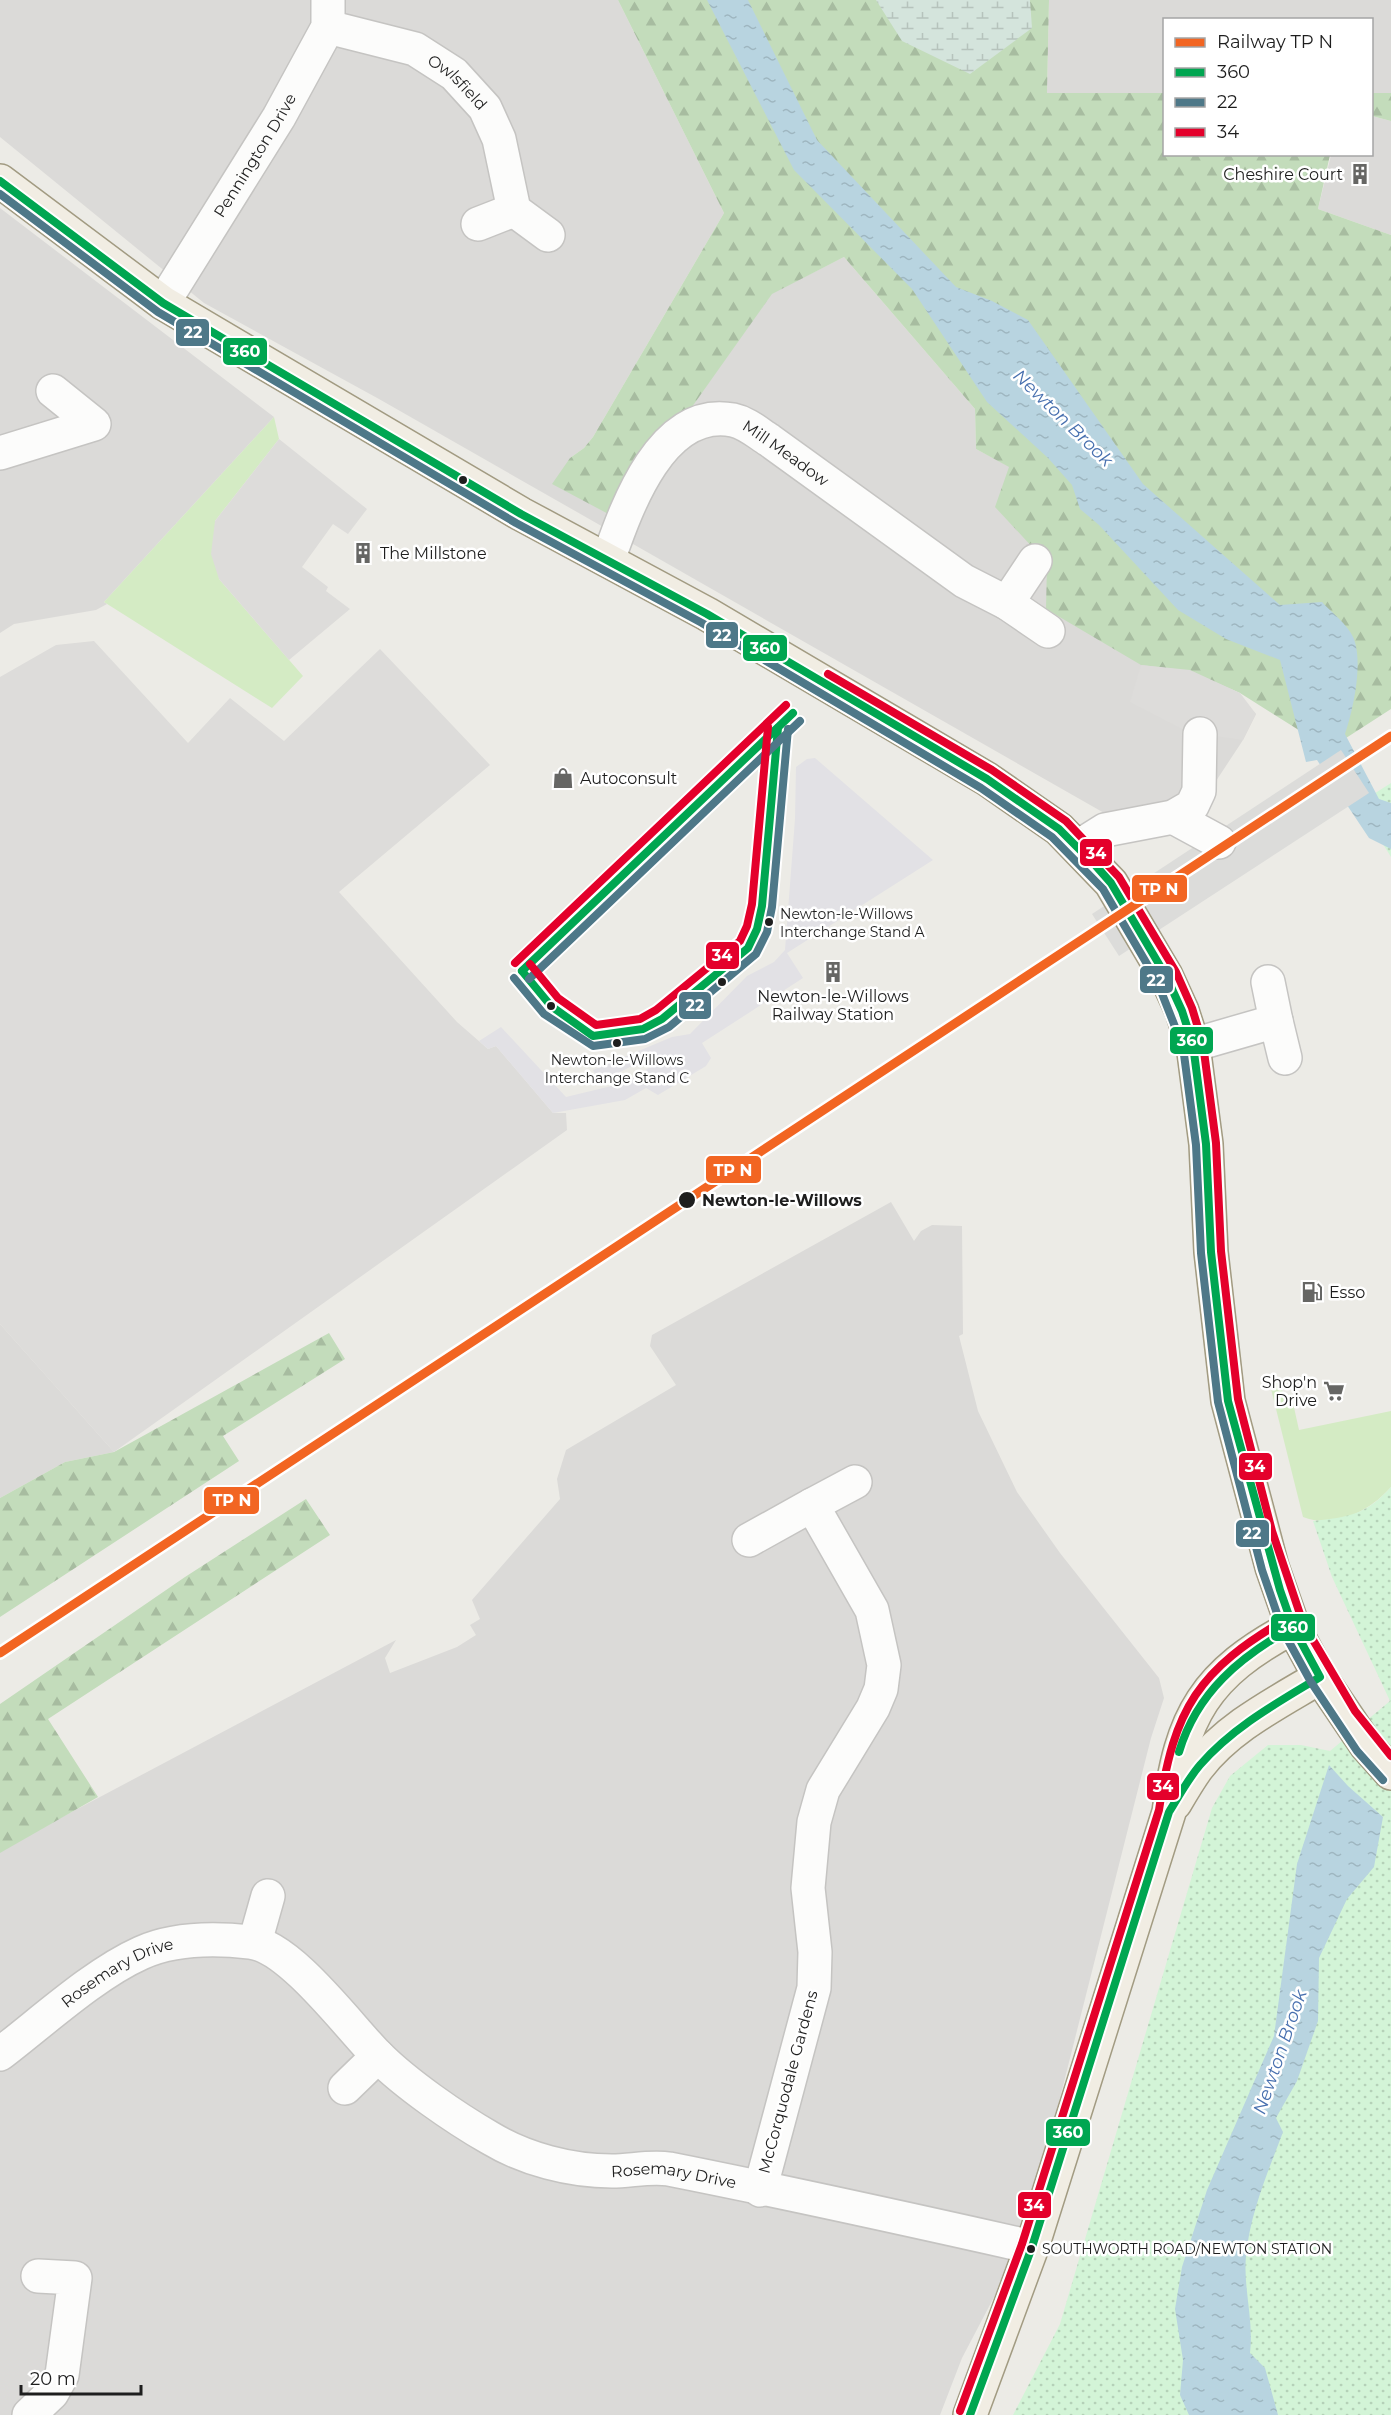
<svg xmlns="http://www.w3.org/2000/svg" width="1391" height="2415" font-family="Montserrat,sans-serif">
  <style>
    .residential { fill: #dbdad8 }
    .grass { fill: #d4ebc4 }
    .forest { fill: url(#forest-firs) }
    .wetland { fill: url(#wetland-marsh) }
    .park { fill: url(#park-dots) }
    .parking { fill: #dddcda }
    .plaza { fill: #e2e1e5 }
    .water { fill: url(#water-ripples) }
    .pier { fill: #dcdcda }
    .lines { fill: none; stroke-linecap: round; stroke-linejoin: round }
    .minor-casing { stroke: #c5c4c2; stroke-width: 36 }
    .primary-casing { stroke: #a29b82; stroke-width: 36 }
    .minor { stroke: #fcfcfb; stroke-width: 33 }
    .primary { stroke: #f1ede3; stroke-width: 33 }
    .bus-1-casing { stroke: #fff; stroke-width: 12 }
    .bus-2-casing { stroke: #fff; stroke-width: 12 }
    .bus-3-casing { stroke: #fff; stroke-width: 12 }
    .bus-1 { stroke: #00a651; stroke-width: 8 }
    .bus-2 { stroke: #4e7888; stroke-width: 8 }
    .bus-3 { stroke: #e4002b; stroke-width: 8 }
    .rail-1-casing { stroke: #fff; stroke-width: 14 }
    .rail-1 { stroke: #f26522; stroke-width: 9 }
    .bus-dot { fill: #1e1e1e; stroke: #fff; stroke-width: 2 }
    .labels { text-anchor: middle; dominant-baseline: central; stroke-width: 5; stroke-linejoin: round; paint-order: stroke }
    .bus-label { font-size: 14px; fill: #1e1e1e; stroke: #fff; text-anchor: start }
    .street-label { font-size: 16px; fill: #1e1e1e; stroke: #fff }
    .poi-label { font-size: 16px; fill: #1e1e1e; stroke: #fff; text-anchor: start }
    .stop-label { font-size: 16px; font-weight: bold; fill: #1e1e1e; stroke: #fff; text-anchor: start }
    .water-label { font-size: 18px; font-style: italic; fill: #4870af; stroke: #fff }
    .line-badge { stroke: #fff; stroke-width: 2 }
    .badge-label { font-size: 16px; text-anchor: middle; font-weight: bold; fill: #fff }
  </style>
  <defs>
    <pattern id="forest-firs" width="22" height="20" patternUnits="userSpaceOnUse" patternTransform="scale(1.5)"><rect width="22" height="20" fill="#c3dcbb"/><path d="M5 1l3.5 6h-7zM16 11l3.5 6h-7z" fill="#a7bca0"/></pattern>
    <pattern id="wetland-marsh" width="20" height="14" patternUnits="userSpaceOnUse" patternTransform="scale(1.5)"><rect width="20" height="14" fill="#d4e4dc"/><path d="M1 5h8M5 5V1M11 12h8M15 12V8" fill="none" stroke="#b6c3bc"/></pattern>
    <pattern id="park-dots" width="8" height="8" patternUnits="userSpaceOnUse" patternTransform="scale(1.5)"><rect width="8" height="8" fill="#d3f4d7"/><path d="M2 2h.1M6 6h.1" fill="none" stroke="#b5d1b8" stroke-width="1.8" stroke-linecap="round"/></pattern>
    <pattern id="water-ripples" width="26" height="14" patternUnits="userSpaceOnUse" patternTransform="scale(1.5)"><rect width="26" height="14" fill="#b8d4e0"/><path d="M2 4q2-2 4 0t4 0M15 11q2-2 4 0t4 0" fill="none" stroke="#9eb6c0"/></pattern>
  </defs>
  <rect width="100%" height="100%" fill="#ecebe6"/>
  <!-- residential -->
  <g class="residential">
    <path d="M0 0H618L724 213 593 437 584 448 570 458 614 516 772 293 844 257 975 409 976 449 1010 467 1256 714 1243 740 1193 816 1127 826 379 399 204 303 0 137Z"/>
    <path d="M1049 0H1391V93H1372V20H1164V93H1047Z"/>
    <path d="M1372 116 1391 121V235L1318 209 1331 155 1372 154Z"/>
    <path d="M0 208 274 417 104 602 107 604 96 610 14 624 0 633Z"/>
    <path d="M891 1202 914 1241 921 1231 932 1225 962 1226 963 1334 959 1336 978 1411 1017 1492 1060 1553 1159 1678 1164 1698 1151 1738 1024 2240 962 2358 940 2415H0V1850L396 1640 385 1658 390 1673 457 1647 476 1635 470 1625 480 1619 472 1600 560 1499 557 1479 566 1450 676 1385 650 1346 652 1335Z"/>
    <path d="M0 1324 114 1452 65 1462 0 1498Z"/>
  </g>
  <!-- grass -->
  <g class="grass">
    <path d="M274 417 279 439 215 521 219 579 303 676 272 708 104 602Z"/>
    <path d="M1281 1382 1283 1396 1291 1394 1299 1430 1391 1411V1487C1371 1510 1335 1530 1303 1517L1270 1385Z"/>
  </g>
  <!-- forest -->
  <g class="forest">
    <path d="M618 0H1049L1047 93H1164V154L1330 155 1318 209 1391 235V709L1329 749 1240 693 1190 671 1141 665 1046 609 1047 563 995 507 1009 467 976 449 975 409 844 257 772 294 614 517 552 484 570 458 584 448 593 437 724 213Z"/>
    <path d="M1372 93H1391V121L1372 116Z"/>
    <path d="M329 1333 345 1359 223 1436 239 1461 0 1617V1498L65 1462 114 1452Z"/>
    <path d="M306 1499 330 1535 48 1719 98 1797 0 1853V1704L185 1577Z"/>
  </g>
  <!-- wetland -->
  <path class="wetland" d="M876 0H1030L1032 28 970 74 902 41Z"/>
  <!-- park -->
  <g class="park">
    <path d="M1391 783V857L1358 804Z"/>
    <path d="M1391 1487V2415H1013L1060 2324 1212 1808 1230 1776 1268 1745H1301L1330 1751 1390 1701 1332 1577 1313 1521C1349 1517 1366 1515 1391 1487Z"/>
  </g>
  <!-- parking -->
  <g class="parking">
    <path d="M279 439 367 509 348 534 333 524 302 567 328 587 326 591 350 609 289 660 219 579 211 554 215 521Z"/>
    <path d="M94 641 188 743 230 698 284 741 380 649 490 765 339 892 457 1022 488 1049 496 1046 553 1113H566L567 1130 114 1452 0 1324V677L56 645Z"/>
    <path d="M1141 665 1190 670 1240 693 1256 714 1243 740 1188 732 1130 702Z"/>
  </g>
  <!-- plaza -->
  <path class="plaza" d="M815 758 933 860 787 953 803 978 702 1043 711 1058 706 1066 658 1095 646 1088 625 1100 553 1113 496 1046 488 1049 479 1041 501 1027 566 1097 624 1083 652 1066 648 1058 600 1082 593 1070 672 1037 690 1034 747 976 774 962 785 950 795 819 796 767 807 759Z"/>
  <!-- water -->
  <g class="water">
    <path d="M707 0H748L817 140 956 287 992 301 1028 320 1143 484 1280 605 1322 602C1331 612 1348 625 1353 637 1364 661 1353 711 1345 734L1379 799 1391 803V849L1369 838 1317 760 1306 762 1280 660 1226 639 1178 610 1099 525 1080 509 1072 485 1048 458 987 402 912 289 794 170Z"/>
    <path d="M1329 1765 1348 1786 1383 1817 1374 1867 1347 1899 1319 1958 1318 2021 1297 2081 1276 2118 1283 2132C1268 2172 1250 2213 1246 2256 1243 2288 1254 2320 1250 2353L1265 2368 1278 2415H1189L1180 2395 1183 2360 1175 2309 1182 2267 1207 2190 1274 2036 1297 1864Z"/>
  </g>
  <!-- pier -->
  <path class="pier" d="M1341 750 1369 793 1119 956 1092 914Z"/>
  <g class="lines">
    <defs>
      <g id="minor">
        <path id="s1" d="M328 27 415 49 454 74 485 108 499 139 514 210 548 235"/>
        <path d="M478 224 514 210"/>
        <path id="s2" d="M163 303 279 117 328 27V0"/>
        <path d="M0 453 94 424 53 391"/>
        <path id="s3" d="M608 560C626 509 661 406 733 420 747 423 758 433 769 440L964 581 1007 603 1048 631"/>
        <path d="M1007 603 1035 561"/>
        <path d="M1173 817 1219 842"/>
        <path d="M1078 847 1105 830 1173 817 1192 806 1199 791 1200 734"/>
        <path d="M1276 1021 1285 1058"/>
        <path d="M1193 1045 1276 1021 1268 982"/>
        <path d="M812 1505 855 1482"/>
        <path d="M749 1540 812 1505 872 1610 884 1665 881 1689 873 1708 823 1790 814 1822 808 1888 815 1952 814 1988 760 2190"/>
        <path d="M255 1942 268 1896"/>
        <path id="s4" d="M0 2054C42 2022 94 1974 141 1953 174 1938 214 1938 250 1942 290 1946 350 2028 378 2056 406 2084 455 2118 490 2138 525 2159 570 2171 612 2171 630 2171 651 2166 669 2169 790 2193 912 2220 1032 2247"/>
        <path d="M345 2088 378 2056"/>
        <path d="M29 2415 52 2393 62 2375 75 2278 38 2276"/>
      </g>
      <g id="primary">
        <path d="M0 181 163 303 521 514 707 614 987 779 1059 829 1111 883 1166 976 1182 1011 1193 1045 1206 1144 1211 1252 1228 1401 1272 1567 1293 1627 1320 1677 1366 1745 1391 1773"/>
        <path d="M1175 1803C1182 1791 1189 1779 1197 1768 1228 1727 1277 1703 1320 1677"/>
        <path d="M970 2415 1032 2247 1169 1812C1181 1715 1205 1674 1293 1627"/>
      </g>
    </defs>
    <!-- minor casing -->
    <use href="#minor" class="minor-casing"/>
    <!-- primary casing -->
    <use href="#primary" class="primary-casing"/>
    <!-- minor -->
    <use href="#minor" class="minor"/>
    <!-- primary -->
    <use href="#primary" class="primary"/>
    <defs>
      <g id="bus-1">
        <path d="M0 181 163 303 521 514 707 614 987 779 1059 829 1096 866 1111 883 1166 976 1182 1011 1193 1045 1206 1144 1211 1252 1228 1401 1280 1590 1293 1627 1320 1677C1277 1703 1233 1727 1200 1765 1188 1779 1179 1796 1169 1812L1032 2247 970 2415"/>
        <path d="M522 971 551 1006 593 1036 643 1029 662 1019 748 948 757 929 762 906 778 728"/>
        <path d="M522 971 793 713"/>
        <path d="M1179 1752C1197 1692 1240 1657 1293 1627"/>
      </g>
      <g id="bus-2">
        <path d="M0 194 158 312 516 523 702 623 981 788 1052 837 1103 889 1157 981 1183 1047 1196 1145 1201 1253 1218 1402 1262 1570 1283 1631 1311 1682 1357 1751 1383 1780"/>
        <path d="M514 978 544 1014 593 1046 645 1039 669 1027 756 954 767 932 772 907 788 729"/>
        <path d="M529 979 800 721"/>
      </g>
      <g id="bus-3">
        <path d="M828 674 992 770 1066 821 1119 877 1176 972 1192 1008 1203 1044 1216 1143 1221 1251 1238 1399 1272 1531 1303 1623 1355 1711 1391 1756"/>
        <path d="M515 963 786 705"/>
        <path d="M530 964 558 998 596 1025 640 1019 656 1010 740 941 747 926 752 904 768 727"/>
        <path d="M960 2411 1022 2244 1159 1810C1174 1708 1198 1670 1288 1618"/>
      </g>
    </defs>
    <!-- bus-1 casing -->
    <use href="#bus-1" class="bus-1-casing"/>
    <!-- bus-2 casing -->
    <use href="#bus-2" class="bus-2-casing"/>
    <!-- bus-3 casing -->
    <use href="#bus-3" class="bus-3-casing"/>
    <!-- bus-1 -->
    <use href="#bus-1" class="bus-1"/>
    <!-- bus-2 -->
    <use href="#bus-2" class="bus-2"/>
    <!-- bus-3 -->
    <use href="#bus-3" class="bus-3"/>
    <defs>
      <path id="rail-1" d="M0 1653 1391 736"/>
    </defs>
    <!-- rail-1 casing -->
    <use href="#rail-1" class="rail-1-casing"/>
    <!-- rail-1 -->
    <use href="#rail-1" class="rail-1"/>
  </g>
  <!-- icons -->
  <defs>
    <symbol id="building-bare" viewBox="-9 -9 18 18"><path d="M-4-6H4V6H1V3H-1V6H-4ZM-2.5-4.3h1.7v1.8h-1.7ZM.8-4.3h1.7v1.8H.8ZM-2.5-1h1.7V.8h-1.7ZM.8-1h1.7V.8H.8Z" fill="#666664" stroke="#fff" stroke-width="2.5" paint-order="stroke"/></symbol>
    <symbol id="shop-bare" viewBox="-9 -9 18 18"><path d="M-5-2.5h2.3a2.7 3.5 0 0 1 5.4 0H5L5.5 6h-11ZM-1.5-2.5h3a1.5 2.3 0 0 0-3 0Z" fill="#666664" stroke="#fff" stroke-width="2.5" paint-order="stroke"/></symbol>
    <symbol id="fuel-bare" viewBox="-9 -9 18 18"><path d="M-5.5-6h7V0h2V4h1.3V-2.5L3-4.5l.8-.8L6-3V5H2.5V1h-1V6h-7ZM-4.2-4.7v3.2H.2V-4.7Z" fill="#666664" stroke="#fff" stroke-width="2.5" paint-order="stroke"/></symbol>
    <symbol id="supermarket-bare" viewBox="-9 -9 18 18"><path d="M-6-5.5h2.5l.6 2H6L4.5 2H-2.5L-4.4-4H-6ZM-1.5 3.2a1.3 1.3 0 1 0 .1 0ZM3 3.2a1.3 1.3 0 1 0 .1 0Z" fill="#666664" stroke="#fff" stroke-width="2.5" paint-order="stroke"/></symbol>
  </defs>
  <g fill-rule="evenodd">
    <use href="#building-bare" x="1345" y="159" width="30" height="30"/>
    <use href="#building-bare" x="348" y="538" width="30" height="30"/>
    <use href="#shop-bare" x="548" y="763" width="30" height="30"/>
    <use href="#building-bare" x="818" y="957" width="30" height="30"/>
    <use href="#fuel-bare" x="1297" y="1277" width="30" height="30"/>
    <use href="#supermarket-bare" x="1319" y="1376" width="30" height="30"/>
  </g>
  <!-- markers -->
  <g class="bus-dot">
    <circle cx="463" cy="480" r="5"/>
    <circle cx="769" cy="922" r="5"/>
    <circle cx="722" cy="982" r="5"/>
    <circle cx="551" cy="1006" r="5"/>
    <circle cx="617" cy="1043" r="5"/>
    <circle cx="687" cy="1200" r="9"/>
    <circle cx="1031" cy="2249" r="5"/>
  </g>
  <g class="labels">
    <!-- bus labels -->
    <g class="bus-label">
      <text x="780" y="914">Newton-le-Willows<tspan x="780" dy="18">Interchange Stand A</tspan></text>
      <text x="617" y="1060" text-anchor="middle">Newton-le-Willows<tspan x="617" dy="18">Interchange Stand C</tspan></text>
      <text x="1042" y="2249">SOUTHWORTH ROAD/NEWTON STATION</text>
    </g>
    <!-- street labels -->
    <g class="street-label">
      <text stroke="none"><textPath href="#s1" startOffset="144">Owlsfield</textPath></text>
      <text stroke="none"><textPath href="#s2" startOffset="174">Pennington Drive</textPath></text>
      <text stroke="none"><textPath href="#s3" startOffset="267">Mill Meadow</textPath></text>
      <text stroke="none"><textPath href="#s4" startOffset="144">Rosemary Drive</textPath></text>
      <text transform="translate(788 2082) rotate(-75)">McCorquodale Gardens</text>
      <text stroke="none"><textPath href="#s4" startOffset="788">Rosemary Drive</textPath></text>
    </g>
    <!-- poi labels -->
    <g class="poi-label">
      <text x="1343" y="174" text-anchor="end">Cheshire Court</text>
      <text x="380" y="553">The Millstone</text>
      <text x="580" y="778">Autoconsult</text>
      <text x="833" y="996" text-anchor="middle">Newton-le-Willows<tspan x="833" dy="18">Railway Station</tspan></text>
      <text x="1329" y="1292">Esso</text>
      <text x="1317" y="1382" text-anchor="end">Shop'n<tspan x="1317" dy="18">Drive</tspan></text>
    </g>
    <!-- stop labels -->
    <g class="stop-label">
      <text x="702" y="1200">Newton-le-Willows</text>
    </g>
    <!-- water labels -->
    <g class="water-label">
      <text transform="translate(1063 418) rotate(44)">Newton Brook</text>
      <text transform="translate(1280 2052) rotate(-71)">Newton Brook</text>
    </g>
  </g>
  <g class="line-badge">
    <rect x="175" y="318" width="35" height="29" rx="6" fill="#4e7888"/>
    <rect x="222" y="337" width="46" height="29" rx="6" fill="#00a651"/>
    <rect x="705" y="621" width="34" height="28" rx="6" fill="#4e7888"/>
    <rect x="742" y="634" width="46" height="28" rx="6" fill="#00a651"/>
    <rect x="1079" y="838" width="34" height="29" rx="6" fill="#e4002b"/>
    <rect x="1131" y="874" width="57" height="29" rx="6" fill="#f26522"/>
    <rect x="705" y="941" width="35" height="29" rx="6" fill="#e4002b"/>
    <rect x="1139" y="965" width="35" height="29" rx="6" fill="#4e7888"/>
    <rect x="678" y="991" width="34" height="29" rx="6" fill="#4e7888"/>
    <rect x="1169" y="1026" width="45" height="29" rx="6" fill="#00a651"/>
    <rect x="705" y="1155" width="57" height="29" rx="6" fill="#f26522"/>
    <rect x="1238" y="1452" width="35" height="29" rx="6" fill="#e4002b"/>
    <rect x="203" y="1486" width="57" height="29" rx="6" fill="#f26522"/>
    <rect x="1235" y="1519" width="35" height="29" rx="6" fill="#4e7888"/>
    <rect x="1270" y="1613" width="46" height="29" rx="6" fill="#00a651"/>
    <rect x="1146" y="1772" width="34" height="29" rx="6" fill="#e4002b"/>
    <rect x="1045" y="2118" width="46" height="29" rx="6" fill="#00a651"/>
    <rect x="1017" y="2191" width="35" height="28" rx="6" fill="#e4002b"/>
  </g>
  <g class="badge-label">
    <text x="193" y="338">22</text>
    <text x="245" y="357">360</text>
    <text x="722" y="641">22</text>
    <text x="765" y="654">360</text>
    <text x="1096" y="859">34</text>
    <text x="1159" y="895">TP N</text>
    <text x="722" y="961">34</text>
    <text x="1156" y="986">22</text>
    <text x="695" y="1011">22</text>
    <text x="1192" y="1046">360</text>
    <text x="733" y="1176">TP N</text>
    <text x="1255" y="1472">34</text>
    <text x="232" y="1506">TP N</text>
    <text x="1252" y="1539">22</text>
    <text x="1293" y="1633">360</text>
    <text x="1163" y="1792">34</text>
    <text x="1068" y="2138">360</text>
    <text x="1034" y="2211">34</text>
  </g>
  <!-- legend -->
  <rect x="1163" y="18" width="210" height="138" fill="#ffffff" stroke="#a5a5a5" stroke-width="1.5"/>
  <rect x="1175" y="38" width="30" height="9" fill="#f26522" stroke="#a5a5a5" stroke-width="1.5"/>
  <text x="1217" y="48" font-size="18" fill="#1e1e1e">Railway TP N</text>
  <rect x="1175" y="68" width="30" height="9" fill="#00a651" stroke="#a5a5a5" stroke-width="1.5"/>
  <text x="1217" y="78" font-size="18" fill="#1e1e1e">360</text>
  <rect x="1175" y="98" width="30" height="9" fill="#4e7888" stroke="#a5a5a5" stroke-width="1.5"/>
  <text x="1217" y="108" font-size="18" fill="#1e1e1e">22</text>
  <rect x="1175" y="128" width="30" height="9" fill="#e4002b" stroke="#a5a5a5" stroke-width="1.5"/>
  <text x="1217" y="138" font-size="18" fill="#1e1e1e">34</text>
  <!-- scale -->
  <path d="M21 2385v9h120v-9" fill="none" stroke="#1e1e1e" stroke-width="3"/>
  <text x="30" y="2385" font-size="18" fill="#1e1e1e" stroke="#ffffff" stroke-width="4.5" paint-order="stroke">20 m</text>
</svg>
